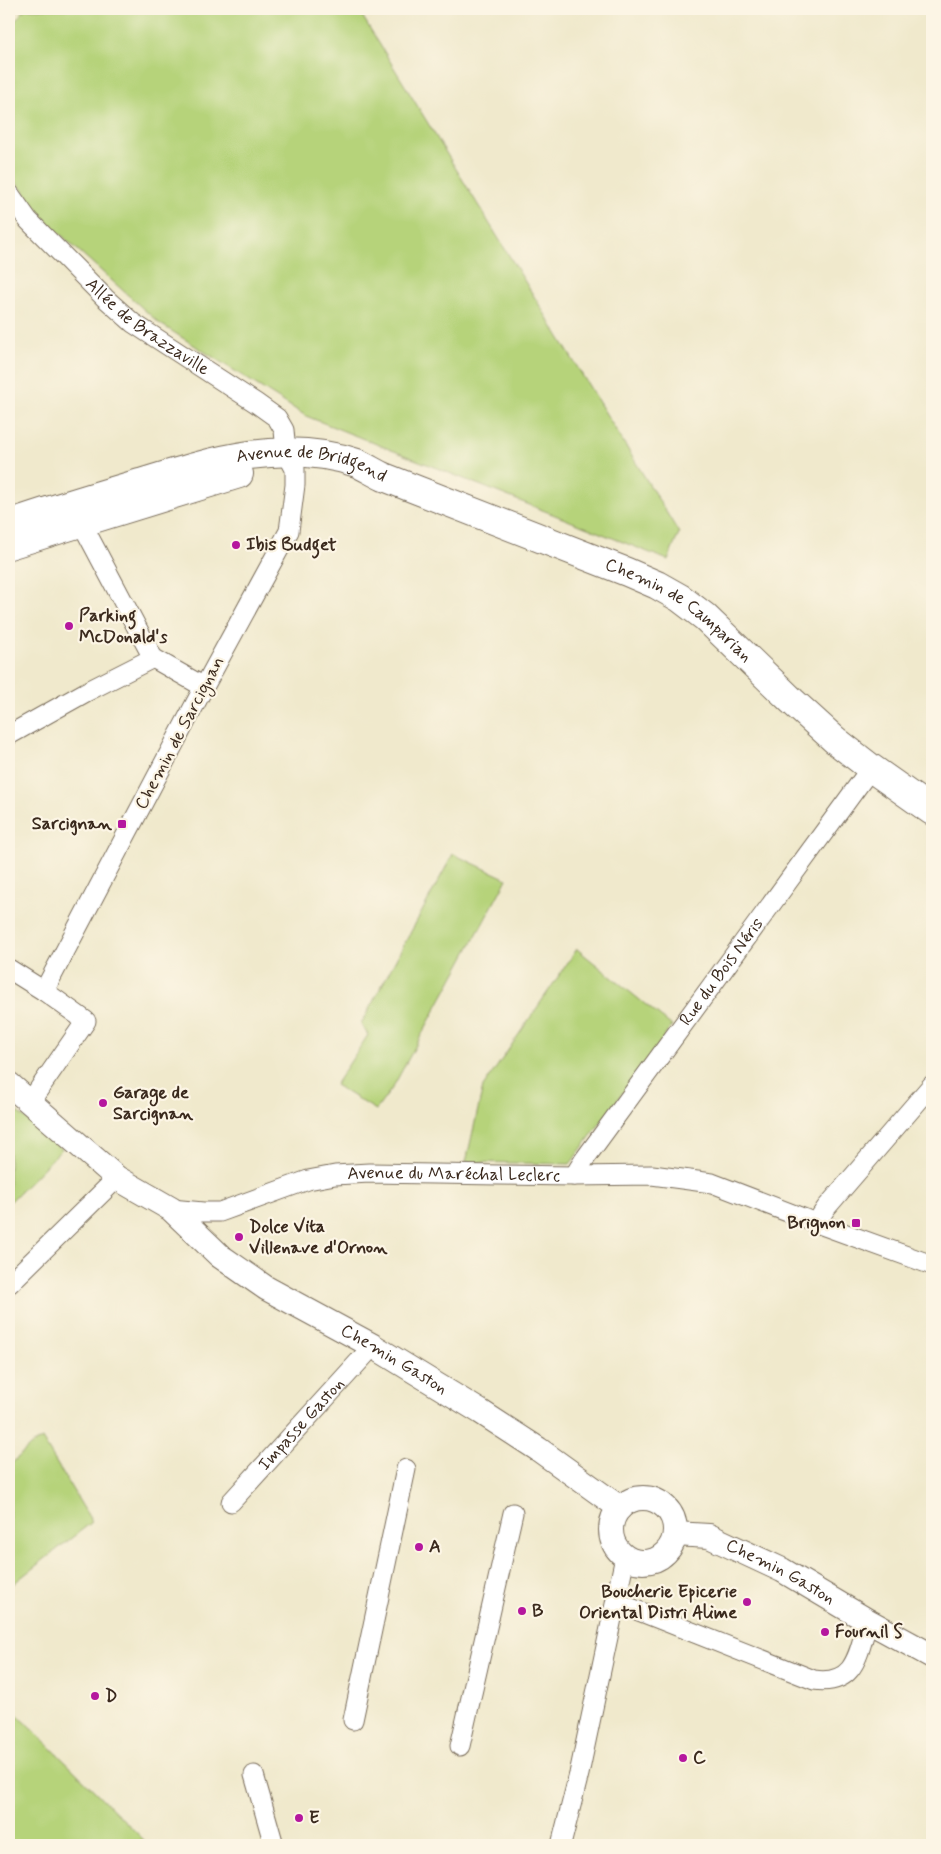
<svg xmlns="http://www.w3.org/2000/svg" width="941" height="1854" font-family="Mynerve,sans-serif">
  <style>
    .green { fill: #b6d37a; stroke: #787e4c }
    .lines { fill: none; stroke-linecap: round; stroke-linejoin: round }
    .minor-casing { stroke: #7a6d5b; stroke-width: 21 }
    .tertiary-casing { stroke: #7a6d5b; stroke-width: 26 }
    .secondary-casing { stroke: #7a6d5b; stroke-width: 30 }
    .minor { stroke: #fff; stroke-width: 19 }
    .tertiary { stroke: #fff; stroke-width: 24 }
    .secondary { stroke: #fff; stroke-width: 28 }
    .poi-dot { fill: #b5179e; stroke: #fcf5e5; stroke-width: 2 }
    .labels { text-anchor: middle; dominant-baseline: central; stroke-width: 4.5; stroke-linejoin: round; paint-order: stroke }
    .street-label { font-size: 18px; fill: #3b2a1e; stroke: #fcf5e5 }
    .poi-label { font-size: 18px; font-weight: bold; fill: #3b2a1e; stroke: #fcf5e5; text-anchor: start }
  </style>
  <rect width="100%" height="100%" fill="#fcf5e5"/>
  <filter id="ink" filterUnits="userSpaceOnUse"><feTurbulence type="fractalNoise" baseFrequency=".02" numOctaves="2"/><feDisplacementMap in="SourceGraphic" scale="10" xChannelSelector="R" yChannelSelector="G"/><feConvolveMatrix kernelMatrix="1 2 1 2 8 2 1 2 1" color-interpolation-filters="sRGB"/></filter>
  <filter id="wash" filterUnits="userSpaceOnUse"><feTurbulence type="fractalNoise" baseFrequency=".0096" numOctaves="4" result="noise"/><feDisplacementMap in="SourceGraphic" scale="20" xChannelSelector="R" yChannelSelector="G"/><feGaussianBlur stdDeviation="1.12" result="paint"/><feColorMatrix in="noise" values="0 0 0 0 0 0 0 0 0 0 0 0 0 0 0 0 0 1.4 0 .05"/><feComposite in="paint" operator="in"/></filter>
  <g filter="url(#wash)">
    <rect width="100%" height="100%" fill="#f0e9cc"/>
    <!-- green -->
    <g class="green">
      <path d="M25 9H358L679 533 668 560 306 416 159 323 49 224 9 173V29Z"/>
      <path d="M453 854 507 879 393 1087 376 1110 335 1085 368 1035 361 1024Z"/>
      <path d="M577 949 672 1026 570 1164 466 1162 483 1087Z"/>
      <path d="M9 1105 62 1149 9 1203Z"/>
      <path d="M42 1439 92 1522 9 1587V1466L30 1446Z"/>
      <path d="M9 1706 149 1845H9Z"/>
    </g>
  </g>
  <g filter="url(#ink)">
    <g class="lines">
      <defs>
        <g id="minor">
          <path id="s1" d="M9 193 28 220 105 298 133 323 256 403 277 418 284 430 286 452 295 469V485L289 531 204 687 44 991"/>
          <path d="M81 522 153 658"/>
          <path d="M153 658 204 687"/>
          <path d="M9 735 86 692 153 658"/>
          <path d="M9 969 44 991 86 1021 30 1102"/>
          <path id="s2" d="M574 1176 584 1160 871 768"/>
          <path id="s3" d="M171 1209 203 1212H220L308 1180 335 1175 369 1173 574 1176 652 1175 712 1183 816 1223 932 1265"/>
          <path d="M816 1223 826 1208 932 1085"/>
          <path d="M9 1284 117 1178"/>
          <path id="s4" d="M231 1502 373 1346"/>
          <path d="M616 1602 814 1680C856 1686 858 1653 868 1621"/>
          <path d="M353 1720 406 1469"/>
          <path d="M460 1746 513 1513"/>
          <path d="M254 1775 274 1845"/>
          <path d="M561 1845 579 1774 625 1557"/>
        </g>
        <g id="tertiary">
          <path id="s5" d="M9 1084 117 1178 171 1209 220 1256 266 1288 373 1346 481 1412 538 1449 620 1508"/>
          <circle cx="643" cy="1530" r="32"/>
          <path id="s6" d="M675 1534 709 1536 782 1570 868 1621 932 1656"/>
        </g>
        <g id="secondary">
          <path id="s7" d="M9 524C52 509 96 496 140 483 212 461 283 438 357 463 366 467 375 473 384 477L627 572 657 585 680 598 705 617 792 701 835 740 871 768 932 811"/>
          <path d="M9 545 239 474"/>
        </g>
      </defs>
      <!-- minor casing -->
      <use href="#minor" class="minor-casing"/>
      <!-- tertiary casing -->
      <use href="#tertiary" class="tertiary-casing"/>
      <!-- secondary casing -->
      <use href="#secondary" class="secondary-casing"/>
      <!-- minor -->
      <use href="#minor" class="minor"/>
      <!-- tertiary -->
      <use href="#tertiary" class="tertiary"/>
      <!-- secondary -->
      <use href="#secondary" class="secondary"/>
    </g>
  </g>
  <!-- markers -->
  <g class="poi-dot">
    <circle cx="236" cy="545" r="5"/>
    <circle cx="69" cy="626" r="5"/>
    <rect x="117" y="819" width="10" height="10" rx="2.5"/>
    <circle cx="103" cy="1103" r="5"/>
    <rect x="851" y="1218" width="10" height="10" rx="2.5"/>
    <circle cx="239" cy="1237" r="5"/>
    <circle cx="419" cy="1547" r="5"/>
    <circle cx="747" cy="1602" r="5"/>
    <circle cx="522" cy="1611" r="5"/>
    <circle cx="825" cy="1632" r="5"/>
    <circle cx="95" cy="1696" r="5"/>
    <circle cx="683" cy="1758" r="5"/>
    <circle cx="299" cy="1818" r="5"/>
  </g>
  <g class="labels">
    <!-- street labels -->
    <g class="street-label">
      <text stroke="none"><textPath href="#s1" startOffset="194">Allée de Brazzaville</textPath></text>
      <text stroke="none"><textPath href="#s7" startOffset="314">Avenue de Bridgend</textPath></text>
      <text stroke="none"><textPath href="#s7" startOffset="715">Chemin de Camparian</textPath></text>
      <text transform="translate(180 733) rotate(-62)">Chemin de Sarcignan</text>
      <text stroke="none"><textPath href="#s2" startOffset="252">Rue du Bois Néris</textPath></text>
      <text stroke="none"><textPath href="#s3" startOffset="289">Avenue du Maréchal Leclerc</textPath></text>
      <text stroke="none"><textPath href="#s5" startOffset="476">Chemin Gaston</textPath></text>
      <text stroke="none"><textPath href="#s4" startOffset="105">Impasse Gaston</textPath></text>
      <text stroke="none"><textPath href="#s6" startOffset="114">Chemin Gaston</textPath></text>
    </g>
    <!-- poi labels -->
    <g class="poi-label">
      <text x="246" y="545">Ibis Budget</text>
      <text x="79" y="616">Parking<tspan x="79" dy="21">McDonald's</tspan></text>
      <text x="112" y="824" text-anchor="end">Sarcignan</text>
      <text x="113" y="1093">Garage de<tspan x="113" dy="21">Sarcignan</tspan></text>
      <text x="846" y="1223" text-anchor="end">Brignon</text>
      <text x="249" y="1227">Dolce Vita<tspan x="249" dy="21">Villenave d'Ornon</tspan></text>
      <text x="429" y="1547">A</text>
      <text x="737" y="1592" text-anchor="end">Boucherie Epicerie<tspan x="737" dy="21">Oriental Distri Alime</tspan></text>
      <text x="532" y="1611">B</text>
      <text x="835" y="1632">Fournil S</text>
      <text x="105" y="1696">D</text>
      <text x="693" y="1758">C</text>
      <text x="309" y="1818">E</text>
    </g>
  </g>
  <!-- margin -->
  <rect width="941" height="1854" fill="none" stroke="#fcf5e5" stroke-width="30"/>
</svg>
